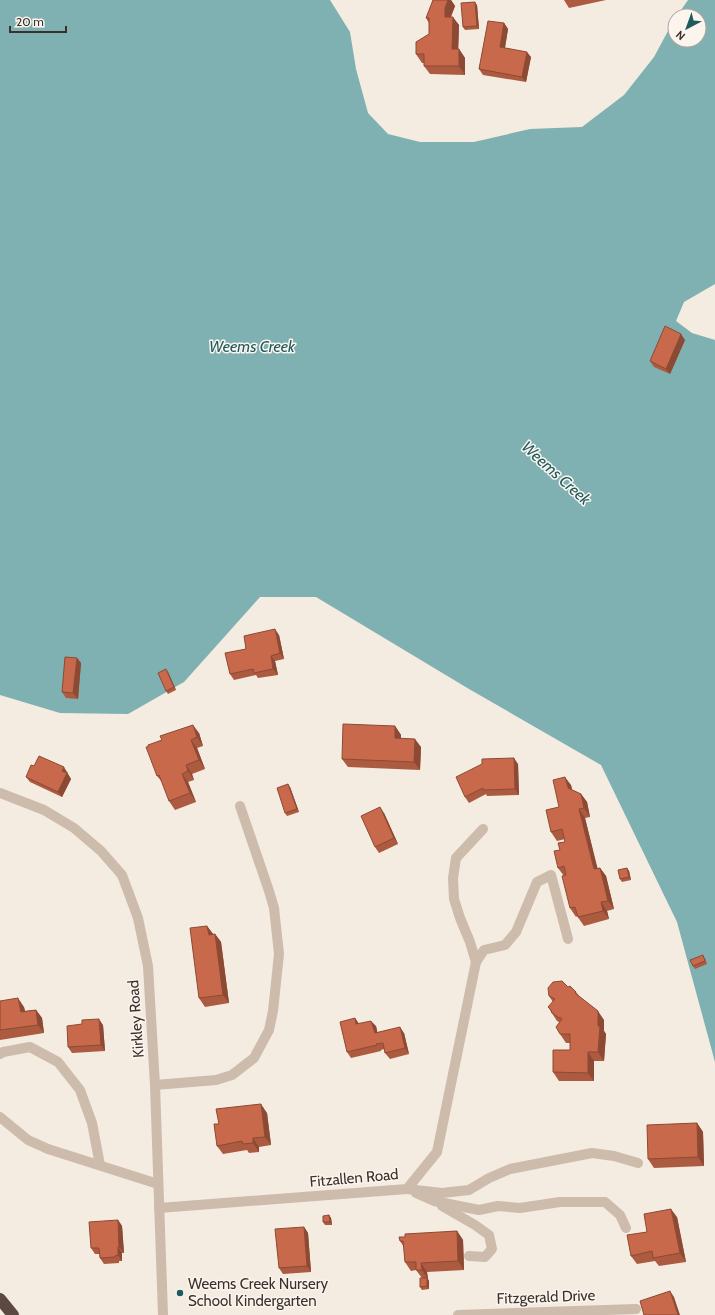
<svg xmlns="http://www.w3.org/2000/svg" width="715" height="1315" font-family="Cabin,sans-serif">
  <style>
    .water { fill: #7fb0b2 }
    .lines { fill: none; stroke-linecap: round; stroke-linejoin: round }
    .lane { stroke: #cdbbac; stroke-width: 10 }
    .street { stroke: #cdbbac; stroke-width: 10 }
    .highway { stroke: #5c4a42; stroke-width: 12 }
    .wall { fill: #ac5a40 }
    .shaded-wall { fill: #8c4a34 }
    .building { fill: #c8694b; stroke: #8c4a34 }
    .poi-dot { fill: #1f5a5e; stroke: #fbf5ee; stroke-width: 1.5 }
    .labels { text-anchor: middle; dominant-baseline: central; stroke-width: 3; stroke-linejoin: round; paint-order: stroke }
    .street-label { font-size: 15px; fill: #3b302b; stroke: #fbf5ee }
    .poi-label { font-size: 15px; fill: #3b302b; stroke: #fbf5ee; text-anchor: start }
    .water-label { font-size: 16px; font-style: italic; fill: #1f5a5e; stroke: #fbf5ee }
  </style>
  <rect width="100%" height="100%" fill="#f4ebe1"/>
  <!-- water -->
  <path class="water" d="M0 0H330L350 32 356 69 368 113 388 134 420 142H474L530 129 582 127 624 95 654 57 675 18V40H699V16H677L688 0H715V284L684 302 676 321 692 333 715 340V1062L677 922 601 765 469 689 316 597H260L184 682 128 714 60 713 0 695Z"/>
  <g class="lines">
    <!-- lane -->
    <g class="lane">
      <path d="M476 962 484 950 505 945 516 932 537 882 551 875 568 939"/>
      <path d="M476 962 470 942 460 918 454 899 453 878 456 858 483 829"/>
      <path d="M0 1054 3 1052 30 1047 58 1062 80 1090 92 1123 100 1165"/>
      <path d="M155 1085 216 1080 232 1075 254 1058 269 1030 273 1011 279 954 274 908 269 891 240 806"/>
      <path d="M0 1117 28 1140 48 1149 158 1184"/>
      <path d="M407 1189 442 1193 469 1190 489 1178 510 1169 592 1153 614 1156 638 1163"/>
      <path d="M416 1193 434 1201 479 1210 498 1206 520 1208 560 1202H605L620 1215 626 1228"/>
      <path d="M442 1206 475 1225 489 1235 492 1249 485 1257 469 1256"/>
    </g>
    <!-- street -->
    <g class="street">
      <path d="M0 793 44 810 74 828 101 851 122 875 138 918 148 966 155 1085 163 1315"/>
      <path d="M159 1208 407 1189 437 1152 476 962"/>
      <path d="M458 1315 636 1309"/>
    </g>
    <!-- highway -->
    <path class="highway" d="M0 1299 13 1315"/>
  </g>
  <!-- wall -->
  <g class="wall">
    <path d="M433 0H451L455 6 451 17 459 25 458 49H459L465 58V75L430 74 424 66V63H422L416 54 429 34V23L426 18Z"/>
    <path d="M564 0H606L569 8Z"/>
    <path d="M477 5 479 29 465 30 463 27Z"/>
    <path d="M504 23 508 29 505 48 531 57 526 82 483 75 479 69Z"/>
    <path d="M685 340 670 374 654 367 650 361Z"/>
    <path d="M279 635 284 659 275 661 278 675 258 678 256 675 234 680 230 674 246 649Z"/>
    <path d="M77 658 81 663 78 699 66 698 62 692Z"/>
    <path d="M168 672 176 690 168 694 166 691Z"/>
    <path d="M395 726 401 735V738L421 747 420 770 348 767 342 759Z"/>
    <path d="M199 733 203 746 197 748 205 769 192 774 194 780 188 782 196 802 175 810 169 801 163 783 157 776 148 747Z"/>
    <path d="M518 764 519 795 487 796 486 794 469 803 465 797Z"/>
    <path d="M34 766 68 772 67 773 71 779 62 797 30 782 26 777Z"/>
    <path d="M571 785 572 790 581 794 587 802 590 817 585 818 597 868H600L606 876 614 909 607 911 609 919 584 926 577 916 576 917 570 908 564 876 558 868 560 850 565 842V839L557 841 551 832 559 807Z"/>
    <path d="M290 787 299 812 287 816 285 813Z"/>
    <path d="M384 813 398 844 379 853 375 847Z"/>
    <path d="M627 868 629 871 631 880 622 882 620 879Z"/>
    <path d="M207 926 213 934H215L221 942 229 1003 205 1007 199 998Z"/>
    <path d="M705 958 707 964 695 969 693 966Z"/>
    <path d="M568 987 576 992 580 997 604 1020V1031L606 1034 604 1061H594V1081H559L553 1072 570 1050V1043H566L560 1034 559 1022 557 1021 548 1007 553 1002 549 996Z"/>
    <path d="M0 1001 24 1007 25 1011 36 1010 42 1018 44 1033 0 1040Z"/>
    <path d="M355 1018 359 1024 376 1026 377 1032 404 1033 409 1054 390 1059 385 1053 384 1049 381 1050V1051L351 1058 347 1052Z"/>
    <path d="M103 1025 105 1051 72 1053 68 1047Z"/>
    <path d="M267 1113 271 1145 259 1147V1152L249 1153 247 1150 223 1154 217 1146 219 1124Z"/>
    <path d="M697 1123 703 1132 704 1166 654 1168 648 1159Z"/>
    <path d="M329 1215 331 1218 332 1225H325L323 1222Z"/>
    <path d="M677 1217 686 1262 659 1266 655 1261 637 1264 631 1256 647 1232Z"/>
    <path d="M118 1220 122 1226 124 1253H122V1261H119V1263L104 1264 100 1258V1254H95L91 1248Z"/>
    <path d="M304 1227 308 1233 311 1272 283 1274 279 1268Z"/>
    <path d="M457 1231 463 1240 464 1270 427 1272 428 1279 429 1281V1289L422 1290 420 1287 422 1278 416 1270 411 1271 405 1262 404 1247 400 1241 405 1237Z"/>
  </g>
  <!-- shaded-wall -->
  <g class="shaded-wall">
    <path d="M448 0H451L455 6 451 16V25L445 17V8Z"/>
    <path d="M475 2 477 5 479 29 477 26Z"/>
    <path d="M453 17 459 25 458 58 452 49Z"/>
    <path d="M504 23 508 29 504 53 500 47Z"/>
    <path d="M459 49 465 58V75L459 66Z"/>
    <path d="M527 52 531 57 526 82 522 77Z"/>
    <path d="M681 334 685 340 670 374 666 369Z"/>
    <path d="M275 629 279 635 284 659 280 653Z"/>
    <path d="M271 656 275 661 278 675 273 669Z"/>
    <path d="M77 658 81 663 78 699 73 693Z"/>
    <path d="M166 669 168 672 176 690 174 687Z"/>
    <path d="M193 725 199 733 203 746 197 737Z"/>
    <path d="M395 726 401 735V747L395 738Z"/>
    <path d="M415 739 421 747 420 770 414 762Z"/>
    <path d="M191 740 197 748 205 769 199 760Z"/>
    <path d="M514 758 518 764 519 795 515 789Z"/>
    <path d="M186 765 192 774 194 780 188 771Z"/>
    <path d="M64 767 71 779 62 797 58 792 62 771Z"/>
    <path d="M182 774 188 782 196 802 190 793Z"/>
    <path d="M565 777 571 785 574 797 568 788Z"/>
    <path d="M288 784 290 787 299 812 297 809Z"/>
    <path d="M581 794 587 802 590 817 584 808Z"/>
    <path d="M380 807 384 813 398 844 394 838Z"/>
    <path d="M579 809 585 818 600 878 594 869Z"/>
    <path d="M600 868 606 876 614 909 608 901Z"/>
    <path d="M627 868 629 871 631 880 629 877Z"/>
    <path d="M601 902 607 911 609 919 603 911Z"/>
    <path d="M207 926 213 934 209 935Z"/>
    <path d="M215 934 221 942 229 1003 223 995Z"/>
    <path d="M18 998 24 1007 27 1021 21 1012Z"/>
    <path d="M36 1010 42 1018 44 1033 38 1025Z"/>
    <path d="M598 1011 604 1020V1031L606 1034 604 1061 598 1052Z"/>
    <path d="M355 1018 359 1024H356Z"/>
    <path d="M99 1019 103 1025 105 1051 101 1045Z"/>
    <path d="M371 1021 376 1026 379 1039 375 1033Z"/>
    <path d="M400 1027 404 1033 409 1054 405 1048Z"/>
    <path d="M588 1052 594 1061V1081L588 1073Z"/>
    <path d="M261 1104 267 1113 271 1145 265 1137Z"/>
    <path d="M697 1123 703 1132 704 1166 698 1157Z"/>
    <path d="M253 1138 259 1147V1152L253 1143Z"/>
    <path d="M671 1209 677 1217 686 1262 680 1253Z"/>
    <path d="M329 1215 331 1218 332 1225 330 1222Z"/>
    <path d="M118 1220 122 1226 124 1253 119 1247Z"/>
    <path d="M304 1227 308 1233 311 1272 307 1266Z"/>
    <path d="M457 1231 463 1240 464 1270 458 1261Z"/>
    <path d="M118 1247 122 1253V1261L118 1255Z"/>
    <path d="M421 1263 427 1272 428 1279 422 1270Z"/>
    <path d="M427 1278 429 1281V1289L427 1286Z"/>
    <path d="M670 1291 674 1297 680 1315H678Z"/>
  </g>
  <!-- building -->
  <g class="building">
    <path d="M433 0H448L445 8V17H453L452 49H459V66H424V54H416V42L429 34V18H426Z"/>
    <path d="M475 2 477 26 463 27 461 3Z"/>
    <path d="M488 21 504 23 500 47 527 52 522 77 479 69Z"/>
    <path d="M665 326 681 334 666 369 650 361Z"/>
    <path d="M275 629 280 653 271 656 273 669 254 673 253 669 230 674 225 653 246 649 244 636Z"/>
    <path d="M65 657 77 658 73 693 62 692Z"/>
    <path d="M166 669 174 687 166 691 158 673Z"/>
    <path d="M343 724 395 726V738L415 739 414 762 342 759Z"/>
    <path d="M193 725 197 737 191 740 199 760 186 765 188 771 182 774 190 793 169 801 159 775 157 776 146 747H148V745L162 740 160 736Z"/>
    <path d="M39 756 64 767 62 771 67 773 58 792 26 777 31 765 34 766Z"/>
    <path d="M514 758 515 789 483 790V788L465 797 456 777 482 764V759Z"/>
    <path d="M565 777 568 788 581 794 584 808 579 809 594 869 600 868 608 901 601 902 603 911 578 917 575 907 570 908 562 876 566 875 564 866 558 868 554 851 560 850 558 843 565 842 562 829 551 832 546 810 559 807 553 780Z"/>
    <path d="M288 784 297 809 285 813 277 788Z"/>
    <path d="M380 807 394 838 375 847 361 816Z"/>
    <path d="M627 868 629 877 620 879 618 870Z"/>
    <path d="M207 926 209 935 215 934 223 995 199 998 190 928Z"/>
    <path d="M703 955 705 961 693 966 690 960Z"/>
    <path d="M562 981 568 987 570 986 576 992 575 993 598 1011V1026H600L598 1052H588V1073L553 1072V1050H570V1034H560L556 1027 562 1019 560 1017 559 1018 551 1012 552 1011 548 1007 555 999 549 996 548 988 553 982Z"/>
    <path d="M18 998 21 1012 36 1010 38 1025 0 1030V1001Z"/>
    <path d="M355 1018 356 1024 371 1021 375 1033 400 1027 405 1048 385 1053 383 1043 376 1044 377 1045 347 1052 340 1022Z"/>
    <path d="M99 1019 101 1045 68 1047 67 1026 82 1024V1020Z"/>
    <path d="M261 1104 265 1137 253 1138V1143L243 1144 242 1141 217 1146 214 1124H219L216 1109Z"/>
    <path d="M697 1123 698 1157 648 1159 647 1125Z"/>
    <path d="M671 1209 680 1253 653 1258 652 1251 631 1256 627 1235 647 1232 644 1214Z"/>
    <path d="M329 1215 330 1222H323V1216Z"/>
    <path d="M118 1220 119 1247H118V1255L115 1256V1257L100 1258 99 1248H91L89 1222Z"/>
    <path d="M304 1227 307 1266 279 1268 275 1229Z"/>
    <path d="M457 1231 458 1261 421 1263 422 1270H416V1262H405L403 1241H400L399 1237H405V1234Z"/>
    <path d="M420 1278H427V1286L420 1287Z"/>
    <path d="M670 1291 678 1315H644L640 1301Z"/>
  </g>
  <!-- markers -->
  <circle class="poi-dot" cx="180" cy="1293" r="4"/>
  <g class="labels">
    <!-- street labels -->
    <g class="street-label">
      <text transform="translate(136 1019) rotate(-94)">Kirkley Road</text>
      <text transform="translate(354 1178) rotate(-5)">Fitzallen Road</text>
      <text transform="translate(546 1297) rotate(-2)">Fitzgerald Drive</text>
    </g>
    <!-- poi labels -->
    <g class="poi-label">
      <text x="188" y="1284">Weems Creek Nursery<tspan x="188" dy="17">School Kindergarten</tspan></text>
    </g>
    <!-- water labels -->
    <g class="water-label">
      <text x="252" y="346">Weems Creek</text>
      <text transform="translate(556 473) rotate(42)">Weems Creek</text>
    </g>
  </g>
  <!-- north arrow -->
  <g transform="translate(687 28) rotate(221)"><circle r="19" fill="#fbf5ee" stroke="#aea6a0"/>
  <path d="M0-3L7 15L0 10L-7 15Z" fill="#1f5a5e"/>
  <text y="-6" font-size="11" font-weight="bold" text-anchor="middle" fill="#3b302b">N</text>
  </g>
  <!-- scale -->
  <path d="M10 26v6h56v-6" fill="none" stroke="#3b302b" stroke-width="2"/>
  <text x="16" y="26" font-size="12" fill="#3b302b" stroke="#fbf5ee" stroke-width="3" paint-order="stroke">20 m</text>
</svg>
